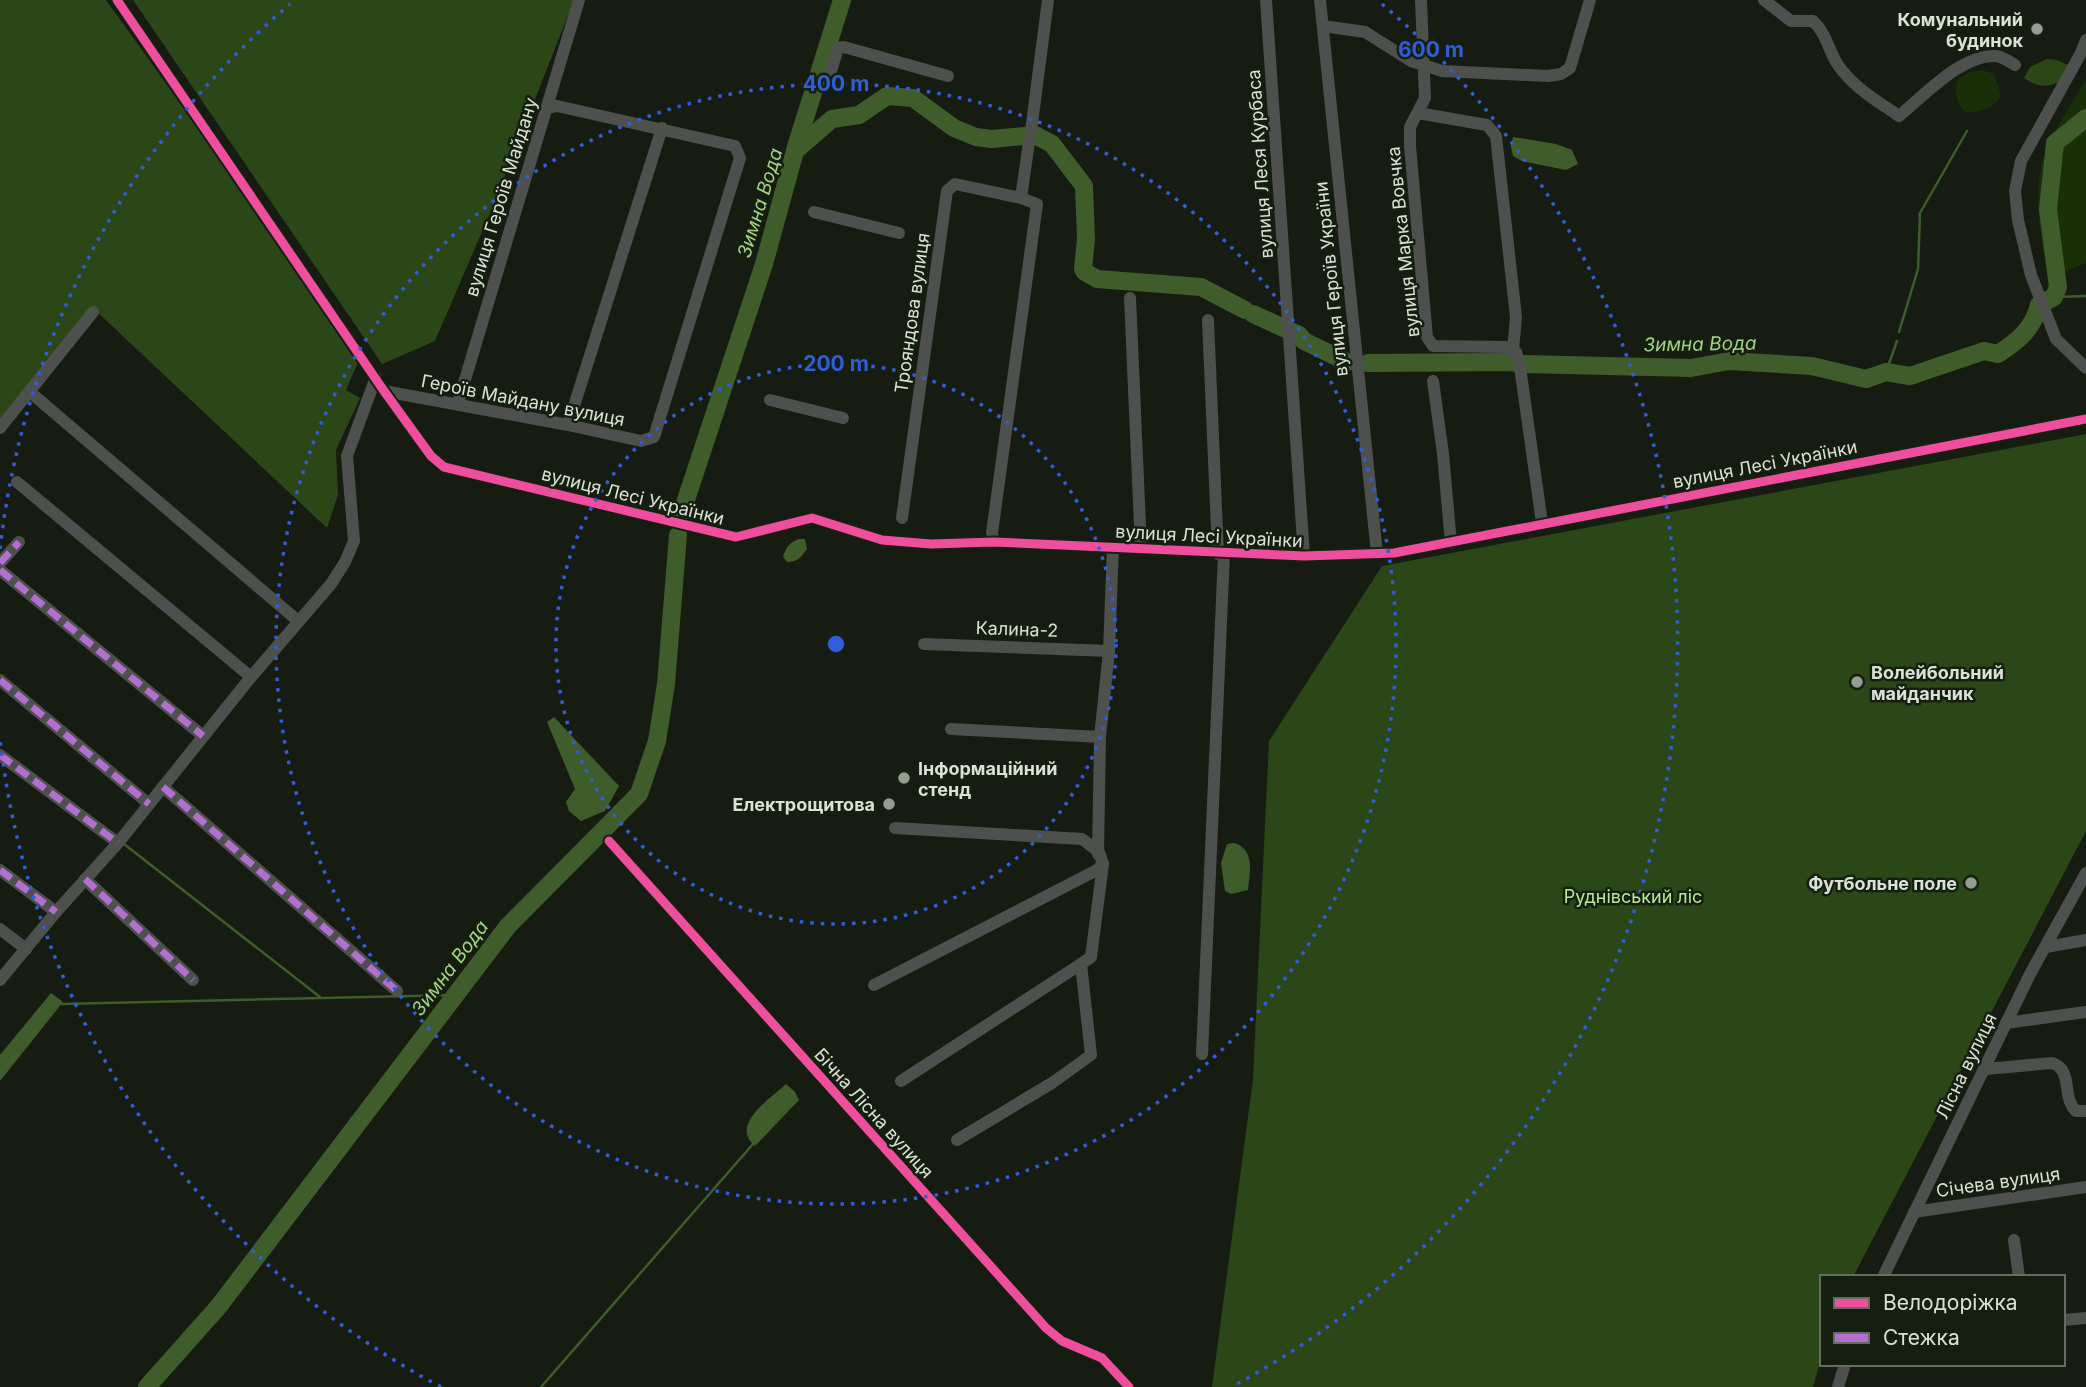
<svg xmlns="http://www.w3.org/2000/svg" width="2086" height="1387" font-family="Inter,sans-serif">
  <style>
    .green { fill: #192f08 }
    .forest { fill: #2c4717 }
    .water { fill: #3f5d2b }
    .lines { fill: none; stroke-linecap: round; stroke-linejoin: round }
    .stream { stroke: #3f5d2b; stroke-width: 2.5 }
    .river { stroke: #3f5d2b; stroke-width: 18 }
    .minor { stroke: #4d504c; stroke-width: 12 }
    .quiet { stroke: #b36fd0; stroke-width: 7; stroke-dasharray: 14 7; stroke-linecap: butt }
    .cycleway-casing { stroke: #151f0f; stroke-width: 13 }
    .cycleway { stroke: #ef4d9e; stroke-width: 9 }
    .ring { fill: none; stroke: #305dd8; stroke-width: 3.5; stroke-dasharray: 3.5 7 }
    .poi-dot { fill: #959c91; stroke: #151f0f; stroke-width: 2.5 }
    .labels { text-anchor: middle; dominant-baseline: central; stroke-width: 5; stroke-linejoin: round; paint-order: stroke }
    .poi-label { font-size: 18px; font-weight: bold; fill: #dae1d6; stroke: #151f0f; text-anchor: end }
    .street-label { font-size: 18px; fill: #dae1d6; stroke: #151f0f }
    .park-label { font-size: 18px; fill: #b8e998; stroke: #151f0f }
    .water-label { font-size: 19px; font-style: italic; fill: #a2d282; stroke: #151f0f }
    .centre { fill: #305dd8; stroke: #151f0f; stroke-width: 3.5 }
    .ring-label { font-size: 21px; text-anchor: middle; font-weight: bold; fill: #305dd8; stroke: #151f0f; stroke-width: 5; stroke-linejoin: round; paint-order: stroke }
  </style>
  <rect width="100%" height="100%" fill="#161c12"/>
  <!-- green -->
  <g class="green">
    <path d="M1983 70 1994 74 2001 95C1995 108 1979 113 1965 112 1955 103 1954 91 1958 79L1970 72Z"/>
    <path d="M2086 80V263L2048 279C2041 235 2029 183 2050 141 2060 120 2074 100 2086 80Z"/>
  </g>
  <!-- forest -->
  <g class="forest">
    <path d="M0 0H106L361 355 346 390 360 398 336 450 338 495 327 528 94 309 0 426Z"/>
    <path d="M133 0H574L493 206 435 341 382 364Z"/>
    <path d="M2047 59 2057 60 2068 65 2063 80C2048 88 2038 88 2024 78L2030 67Z"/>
    <path d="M2086 434V831L1853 1277H1822V1355L1813 1387H1212L1253 1079 1269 741 1382 566Z"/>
  </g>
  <!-- water -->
  <g class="water">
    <path d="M1513 137 1556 144 1572 150 1578 164 1566 170 1522 161 1513 156 1511 147Z"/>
    <path d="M799 539H805L807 549C801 557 798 562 787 562L783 557C786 547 789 543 799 539Z"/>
    <path d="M554 717 619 786 605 811 581 821 569 811 566 802 575 789 547 722Z"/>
    <path d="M1234 843C1255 849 1250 872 1248 890L1231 894 1225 891 1221 863 1227 844Z"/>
    <path d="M51 993 63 1002 0 1081V1055Z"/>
    <path d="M786 1084 795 1092 799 1100 755 1146C729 1125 771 1098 786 1084Z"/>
  </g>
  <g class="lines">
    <!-- stream -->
    <g class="stream">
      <path d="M2054 297 2086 296"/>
      <path d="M1899 332 1918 269 1920 213 1967 131"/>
      <path d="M1886 372 1897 341"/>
      <path d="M124 844 320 997"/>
      <path d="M61 1004 456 995"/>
      <path d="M541 1387 753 1144"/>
    </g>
    <!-- river -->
    <g class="river">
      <path d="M795 150 842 0"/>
      <path d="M1253 314 1299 335 1304 341 1347 362"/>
      <path d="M1368 363 1510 362 1521 364 1691 368 1729 361 1812 366 1866 379 1886 372 1910 376 1984 351 1998 354C2018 341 2033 329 2039 305L2054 297 2058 287 2048 209 2055 143 2086 118"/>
      <path d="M682 512 764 264 795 151 832 119 859 115 887 96 913 98 954 128 976 137 992 139 1035 135 1052 144 1084 186 1086 239 1083 269 1085 272 1097 279 1201 287 1245 310"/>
      <path d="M147 1387 219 1306 508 926 639 794 657 741 666 684 678 535"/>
    </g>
    <!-- minor -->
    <g class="minor">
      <path d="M117 0 384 391 431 456 444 467 736 537 812 518 882 540 931 544 994 542 1304 556 1394 553 2086 419"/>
      <path d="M1266 0 1304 556"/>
      <path d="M1320 0 1377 554"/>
      <path d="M1421 0 1425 98 1410 127V146L1427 337 1433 346 1506 347 1516 352 1519 362"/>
      <path d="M1764 0 1791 21H1813C1827 34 1828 50 1838 65 1853 87 1877 101 1899 116 1924 96 1961 54 1996 56 2003 57 2009 61 2015 65"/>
      <path d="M1323 26 1365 32 1411 61 1442 71 1548 76 1561 74 1570 68 1590 0"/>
      <path d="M2086 40 2081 53 2021 161 2015 191 2018 220 2031 275 2056 339 2086 368"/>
      <path d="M831 71 838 48 844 47 948 76"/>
      <path d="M1418 113 1487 125 1496 136 1516 317 1513 350"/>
      <path d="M1031 131 1048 0"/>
      <path d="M1021 198 1029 142"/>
      <path d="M814 212 899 233"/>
      <path d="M1130 298 1141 548"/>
      <path d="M1208 320 1218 554"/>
      <path d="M1520 367 1542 523"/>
      <path d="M1433 381 1443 454 1451 543"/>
      <path d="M384 391 568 425 641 441 654 437 740 158 735 146 557 106 546 108"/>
      <path d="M30 392 297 620"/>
      <path d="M770 400 843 418"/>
      <path d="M458 403 579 0"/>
      <path d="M568 425 662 128"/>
      <path d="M0 428 93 312"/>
      <path d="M17 482 251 677"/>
      <path d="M902 518 947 191 955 184 1021 198 1037 204 992 533 994 542"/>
      <path d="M0 563 19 542"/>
      <path d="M0 570 203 736"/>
      <path d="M924 644 1109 651"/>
      <path d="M0 680 149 804"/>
      <path d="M951 729 1100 737"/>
      <path d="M0 755 118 843"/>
      <path d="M163 787 397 991"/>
      <path d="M895 828 1082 839 1099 852 1103 864 1091 957 1081 964 1091 1055 1052 1083 957 1140"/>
      <path d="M609 841 1046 1328 1062 1341 1102 1358 1129 1387"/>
      <path d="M1098 854 1100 737 1109 651 1113 547"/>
      <path d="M0 870 56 912"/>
      <path d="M85 879 193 980"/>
      <path d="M0 929 26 949"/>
      <path d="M2046 947 2086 940"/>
      <path d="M0 980 56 912 118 843 251 677 331 584 345 562 354 541 347 456 376 377"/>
      <path d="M874 985 1097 870 1103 864"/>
      <path d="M2006 1023 2086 1012"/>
      <path d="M1202 1054 1224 554"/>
      <path d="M1986 1069 2052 1063C2074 1070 2061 1097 2076 1111H2086"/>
      <path d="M901 1081 1081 964"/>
      <path d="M1914 1212 2086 1187"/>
      <path d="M2014 1240 2019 1277"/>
      <path d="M1883 1277 2030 974 2086 873"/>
      <path d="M2063 1320 2086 1318"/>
      <path d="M1838 1387 1845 1364"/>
    </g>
    <!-- quiet -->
    <g class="quiet">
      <path d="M0 563 19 542"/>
      <path d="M0 570 203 736"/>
      <path d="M0 680 149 804"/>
      <path d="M0 755 118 843"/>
      <path d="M163 787 397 991"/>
      <path d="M0 870 56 912"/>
      <path d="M85 879 193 980"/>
    </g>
    <defs>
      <g id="cycleway">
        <path d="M117 0 384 391 431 456 444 467 736 537 812 518 882 540 931 544 994 542 1304 556 1394 553 2086 419"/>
        <path d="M609 841 1046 1328 1062 1341 1102 1358 1129 1387"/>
      </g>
    </defs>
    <!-- cycleway casing -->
    <use href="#cycleway" class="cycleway-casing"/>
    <!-- cycleway -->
    <use href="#cycleway" class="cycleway"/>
  </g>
  <!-- distance rings -->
  <g class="ring">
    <circle cx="836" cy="644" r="280"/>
    <circle cx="836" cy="644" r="560"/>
    <path d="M441 1387A841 841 0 0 1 0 739M0 549A841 841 0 0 1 290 4M1382 4A841 841 0 0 1 1231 1387"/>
  </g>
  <!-- markers -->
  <g class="poi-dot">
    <circle cx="2037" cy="29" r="7"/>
    <circle cx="1857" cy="682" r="7"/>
    <circle cx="904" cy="778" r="7"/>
    <circle cx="889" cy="804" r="7"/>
    <circle cx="1971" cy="883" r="7"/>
  </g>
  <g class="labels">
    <!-- poi labels -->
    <g class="poi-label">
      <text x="2023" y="19">Комунальний<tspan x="2023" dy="21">будинок</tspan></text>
      <text x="1871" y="672" text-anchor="start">Волейбольний<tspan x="1871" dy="21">майданчик</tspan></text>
      <text x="918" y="768" text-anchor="start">Інформаційний<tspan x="918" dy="21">стенд</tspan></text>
      <text x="875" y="804">Електрощитова</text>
      <text x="1957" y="883">Футбольне поле</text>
    </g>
    <!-- street labels -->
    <g class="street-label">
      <text transform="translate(1260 164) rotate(-94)">вулиця Леся Курбаса</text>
      <text transform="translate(501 197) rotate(-73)">вулиця Героїв Майдану</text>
      <text transform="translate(1403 242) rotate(-96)">вулиця Марка Вовчка</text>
      <text transform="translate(1331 279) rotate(-96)">вулиця Героїв України</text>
      <text transform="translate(912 313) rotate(-82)">Трояндова вулиця</text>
      <text transform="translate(523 400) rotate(11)">Героїв Майдану вулиця</text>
      <text transform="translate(1765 464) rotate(-11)">вулиця Лесі Українки</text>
      <text transform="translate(633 496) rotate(14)">вулиця Лесі Українки</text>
      <text transform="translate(1209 536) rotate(3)">вулиця Лесі Українки</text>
      <text transform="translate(1017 629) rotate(2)">Калина-2</text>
      <text transform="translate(1966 1066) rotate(-64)">Лісна вулиця</text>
      <text transform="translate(874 1113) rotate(48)">Бічна Лісна вулиця</text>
      <text transform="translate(1998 1182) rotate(-8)">Січева вулиця</text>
    </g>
    <!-- park labels -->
    <g class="park-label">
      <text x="1633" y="896">Руднівський ліс</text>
    </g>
    <!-- water labels -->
    <g class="water-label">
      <text transform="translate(760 203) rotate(-73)">Зимна Вода</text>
      <text transform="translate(1700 344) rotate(-1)">Зимна Вода</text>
      <text transform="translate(450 968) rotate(-53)">Зимна Вода</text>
    </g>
  </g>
  <circle cx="836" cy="644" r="10" class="centre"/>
  <g class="ring-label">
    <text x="1431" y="57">600 m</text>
    <text x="836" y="91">400 m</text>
    <text x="836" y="371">200 m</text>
  </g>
  <!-- legend -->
  <rect x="1820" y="1275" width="245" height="91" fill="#151f0f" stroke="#646d5f" stroke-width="2"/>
  <rect x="1834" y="1298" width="35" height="10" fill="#ef4d9e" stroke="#646d5f" stroke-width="2"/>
  <text x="1883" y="1310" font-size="21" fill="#dae1d6">Велодоріжка</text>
  <rect x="1834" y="1333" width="35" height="10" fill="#b36fd0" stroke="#646d5f" stroke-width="2"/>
  <text x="1883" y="1345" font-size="21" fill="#dae1d6">Стежка</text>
</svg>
